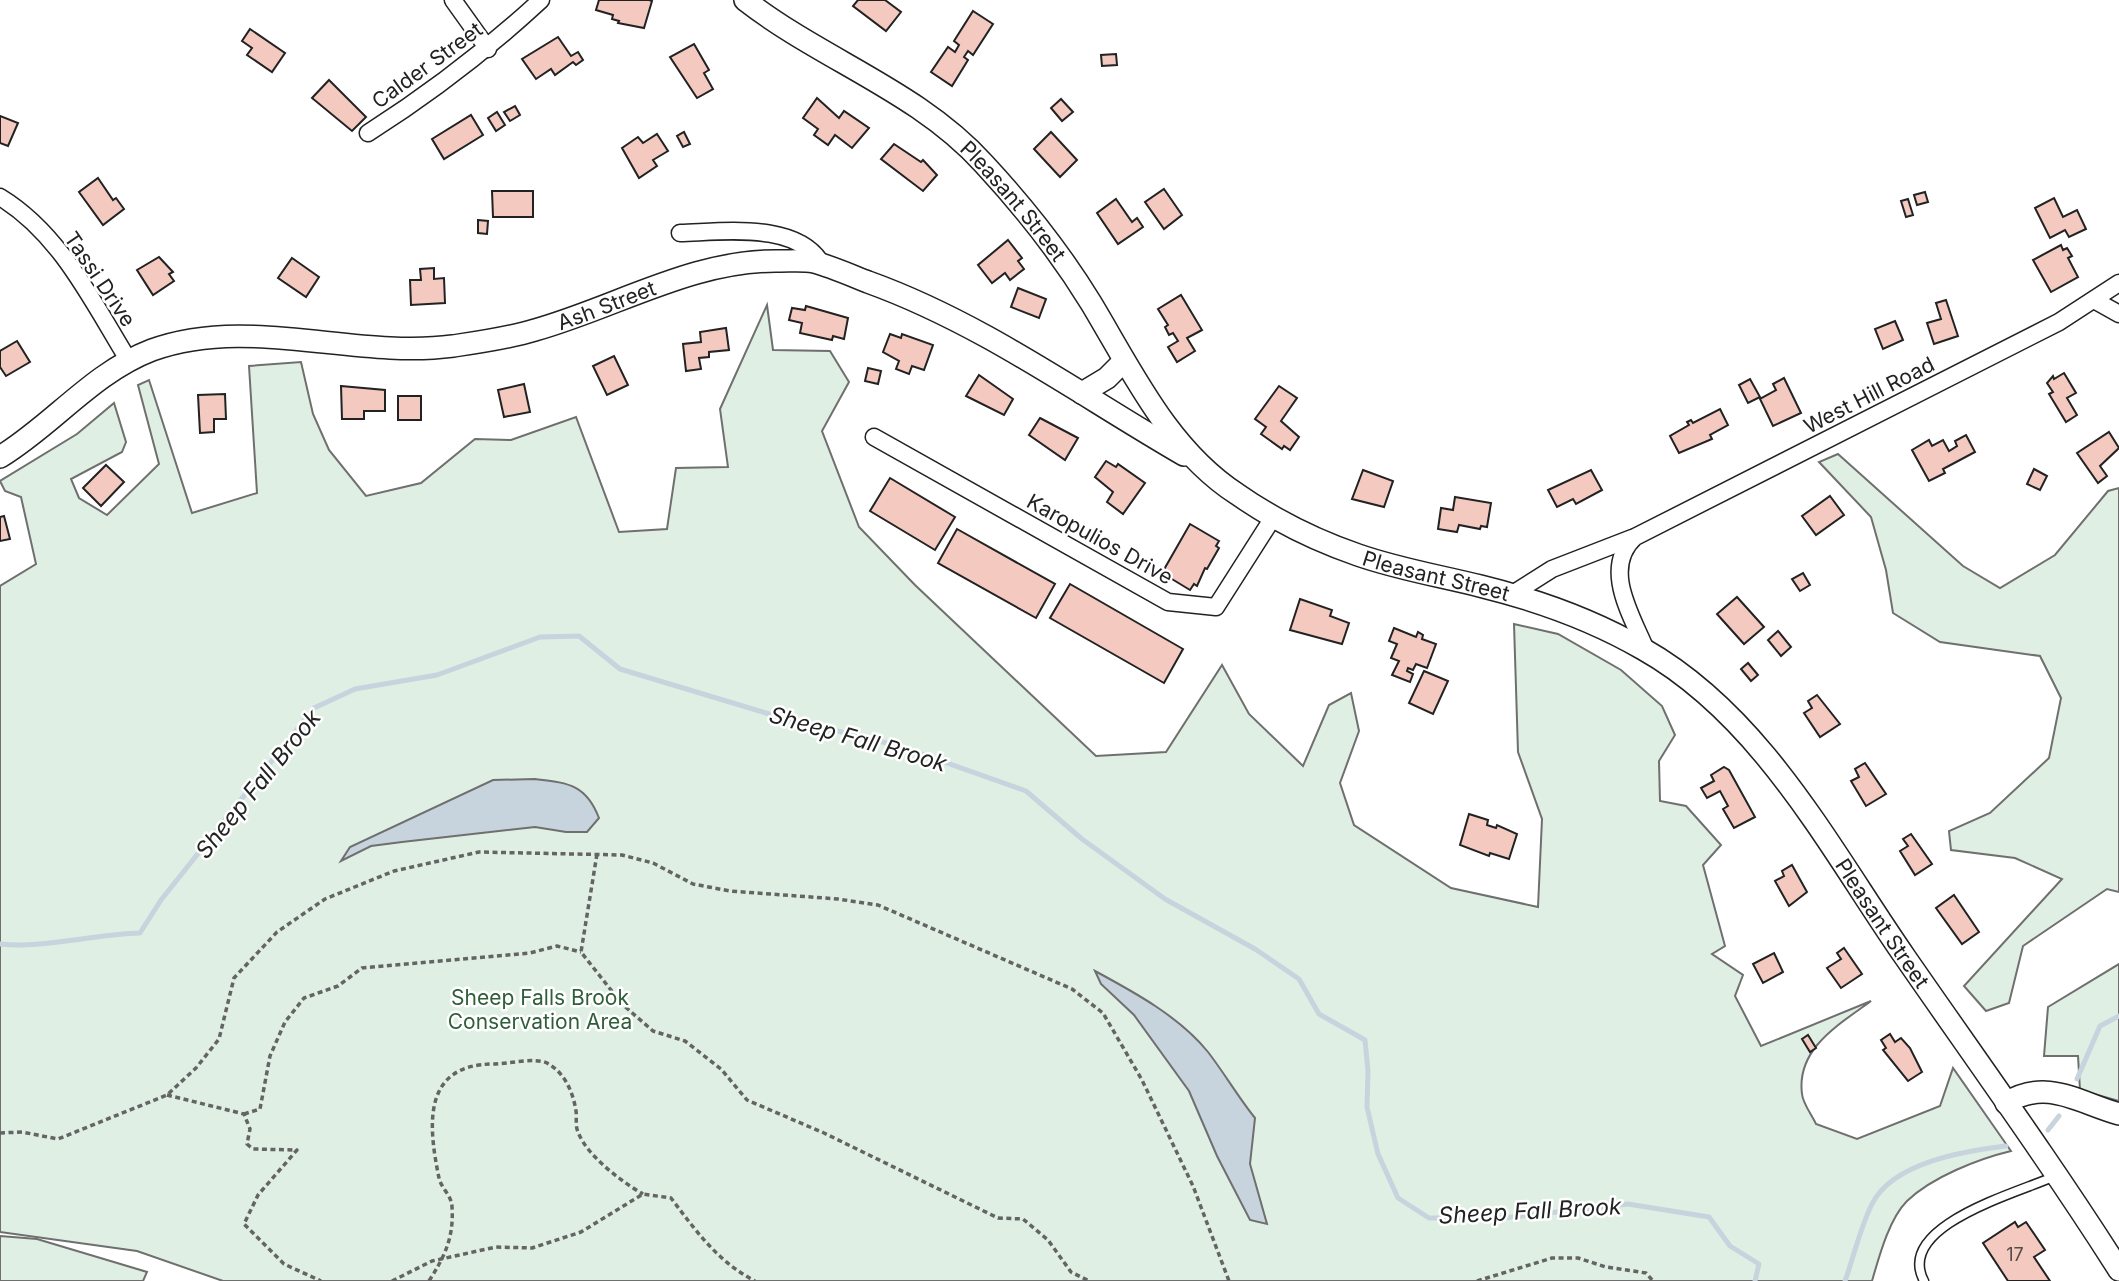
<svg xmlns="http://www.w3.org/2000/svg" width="2119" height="1281" font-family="Inter,sans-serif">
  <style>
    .green { fill: #e0efe3; stroke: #6f6f6f; stroke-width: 2 }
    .water { fill: #c7d3dd; stroke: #6f6f6f; stroke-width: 2 }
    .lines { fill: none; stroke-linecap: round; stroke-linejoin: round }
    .stream { stroke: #c7d3dd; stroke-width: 5 }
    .building { fill: #f3c9c0; stroke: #222; stroke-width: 2 }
    .service-casing { stroke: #222; stroke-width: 11 }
    .minor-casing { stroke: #222; stroke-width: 19 }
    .tertiary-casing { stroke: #222; stroke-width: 24 }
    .path { stroke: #646464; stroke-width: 3.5; stroke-dasharray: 5 3.5; stroke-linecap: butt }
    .service { stroke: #fff; stroke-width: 8 }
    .minor { stroke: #fff; stroke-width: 16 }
    .tertiary { stroke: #fff; stroke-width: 21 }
    .labels { text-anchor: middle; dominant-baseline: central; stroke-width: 5; stroke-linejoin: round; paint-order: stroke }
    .number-label { font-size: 18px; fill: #564c4a }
    .street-label { font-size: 21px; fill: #222; stroke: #fff }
    .park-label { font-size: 21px; fill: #2f5e38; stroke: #fff }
    .water-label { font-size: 23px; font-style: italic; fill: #222; stroke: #fff }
  </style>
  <rect width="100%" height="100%" fill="#fff"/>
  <!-- green -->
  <g class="green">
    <path d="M767 305 773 350 830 351 849 382 822 431 859 527 915 585 1096 756 1166 752 1222 665 1249 714 1303 766 1329 705 1351 693 1359 731 1340 783 1354 825 1451 888 1538 907 1542 819 1518 752 1514 624 1558 634 1621 670 1662 706 1675 735 1659 761 1660 801 1686 806 1721 845 1703 865 1725 946 1712 954 1743 975 1735 996 1761 1046 1871 1001C1840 1024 1796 1048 1802 1094 1803 1104 1812 1115 1816 1124L1857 1139 1940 1106 1953 1068 2011 1151C1978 1159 1932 1177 1907 1201 1889 1219 1879 1257 1872 1281H223L137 1251 0 1232V586L36 564 21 497 5 491 0 481 77 434 114 403 126 442 122 452 71 479 79 498 107 515 159 464 138 385 149 380 192 513 257 493 249 366 301 362 313 414 329 450 366 496 421 483 475 439 511 440 576 417 619 532 667 529 676 468 728 467 720 409Z"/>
    <path d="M1838 454 1963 566 2000 588 2055 555 2108 491 2119 488V892L2107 889 2023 946 2009 1003 1986 1011 1964 986 2062 879 2015 858 1951 850 1949 831 1990 813 2049 758 2061 698 2040 656 1940 642 1893 613 1886 570 1871 517 1819 462Z"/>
    <path d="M2119 964V1101L2080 1090 2078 1056H2044L2048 1007Z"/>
    <path d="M0 1236 37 1239 147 1272 143 1281H0Z"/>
  </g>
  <!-- water -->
  <g class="water">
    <path d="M535 779C568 783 586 784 599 818L587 832H566L535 827 402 842 371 846 341 861 350 847 493 780Z"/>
    <path d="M1095 971C1134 992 1180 1017 1208 1052 1225 1074 1238 1097 1255 1118L1250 1164 1267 1224 1250 1220 1217 1156 1189 1091 1134 1015 1101 984Z"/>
  </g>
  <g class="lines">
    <!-- stream -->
    <g class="stream">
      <path d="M0 944C41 949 95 934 140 933L161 900 314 708 355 689 437 675 540 637 579 636 620 669 776 716 899 746 1026 791 1082 839 1165 899 1255 949 1299 979 1319 1014 1365 1040 1368 1071 1367 1107 1378 1154 1398 1198 1429 1218H1504L1628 1204 1709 1217 1730 1246 1759 1264 1755 1281"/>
      <path d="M2077 1079 2100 1026 2119 1016"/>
      <path d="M2048 1130 2059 1116"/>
      <path d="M1845 1281C1854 1256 1860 1228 1872 1204 1893 1162 1965 1151 2006 1146"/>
    </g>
  </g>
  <!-- building -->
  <g class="building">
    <path d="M599 0H649L652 1 644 28 618 23 619 21 612 19 613 15 596 10Z"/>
    <path d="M858 0H885L901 12 886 31 853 6Z"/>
    <path d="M973 11 993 24 973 55 968 51 964 57 968 60 952 86 931 72 948 47 955 52 959 45 954 41Z"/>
    <path d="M250 29 285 53 272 72 247 55 252 48 242 41Z"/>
    <path d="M558 37 571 56 578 52 583 60 576 65 573 62 555 75 551 69 536 79 522 59Z"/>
    <path d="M694 44 709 70 704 73 713 89 697 98 670 57Z"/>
    <path d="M1116 54 1117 65 1102 66 1101 55Z"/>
    <path d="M329 80 366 117 352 131 312 98Z"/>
    <path d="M817 98 839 118 844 111 869 128 852 148 835 135 828 145 814 135 818 129 803 118Z"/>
    <path d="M1061 99 1073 112 1062 121 1051 108Z"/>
    <path d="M515 106 520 115 510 121 504 112Z"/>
    <path d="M497 112 505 125 496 131 488 118Z"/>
    <path d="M471 115 483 135 444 159 432 139Z"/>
    <path d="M0 116 18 123 8 146 0 143Z"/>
    <path d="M684 132 690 144 683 147 677 136Z"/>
    <path d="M1051 132 1077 160 1060 177 1034 149Z"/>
    <path d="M657 134 668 151 653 160 657 166 639 178 622 148 638 137 643 143Z"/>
    <path d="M894 144 921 162 923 160 937 175 923 191 881 159Z"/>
    <path d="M98 178 113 200 116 198 124 209 103 225 79 192Z"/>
    <path d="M1164 189 1182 215 1164 229 1145 202Z"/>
    <path d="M492 191H533V217H493Z"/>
    <path d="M1925 192 1928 202 1917 205 1914 195Z"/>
    <path d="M2054 198 2063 217 2077 210 2086 229 2069 237 2065 230 2050 238 2035 208Z"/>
    <path d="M1116 199 1132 222 1137 218 1143 227 1118 244 1097 213Z"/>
    <path d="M1908 199 1913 215 1906 217 1901 201Z"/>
    <path d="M478 220 488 221 487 234 478 233Z"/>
    <path d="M1008 240 1022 258 1018 261 1024 269 1010 280 1005 273 992 283 978 265Z"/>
    <path d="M2061 245 2063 250 2067 248 2072 256 2068 258 2078 277 2051 292 2033 260Z"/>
    <path d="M159 257 173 272 169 274 174 281 153 295 137 270Z"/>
    <path d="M292 258 319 277 306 297 278 278Z"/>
    <path d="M434 268V279L444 278 445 303 411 305 410 280H421L420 269Z"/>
    <path d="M1018 288 1046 299 1039 318 1011 307Z"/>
    <path d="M1181 295 1202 330 1187 338 1195 351 1177 362 1168 347 1178 341 1173 333 1169 335 1165 327 1168 325 1158 309Z"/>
    <path d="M1946 300 1958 336 1934 344 1927 323 1941 319 1936 303Z"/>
    <path d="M806 306 848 318 844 339 833 336 832 340 800 333 802 323 789 320 792 308 805 310Z"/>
    <path d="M1895 321 1903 340 1883 349 1875 329Z"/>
    <path d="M726 328 729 350 709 352V357L699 358 701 369 686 371 683 344 701 342 700 332Z"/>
    <path d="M890 334 901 338 902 334 933 345 924 370 912 366 909 374 896 369 899 361 883 352Z"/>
    <path d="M17 341 30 362 6 376 0 367V351Z"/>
    <path d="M614 356 628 385 607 395 593 366Z"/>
    <path d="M868 368 881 371 878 384 865 381Z"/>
    <path d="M2064 373 2076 393 2067 398 2077 415 2066 422 2049 394 2053 392 2047 383 2053 376 2054 379Z"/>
    <path d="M979 375 1013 399 1004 415 966 396Z"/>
    <path d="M1784 378 1801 413 1773 426 1760 399 1776 390 1773 384Z"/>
    <path d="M1750 379 1760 397 1748 403 1739 385Z"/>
    <path d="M524 384 530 412 504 417 498 390Z"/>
    <path d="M341 386 385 390V411H364V419H342Z"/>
    <path d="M1279 386 1297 398 1281 421 1299 437 1290 450 1284 446 1282 449 1261 434 1266 427 1255 419Z"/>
    <path d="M225 394 226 419H214V432L200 433 198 395Z"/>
    <rect x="398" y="396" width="23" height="24"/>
    <path d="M1720 409 1728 425 1710 435 1712 439 1679 453 1670 436 1689 425 1687 422 1691 420 1693 423Z"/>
    <path d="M1040 418 1078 438 1065 460 1029 435Z"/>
    <path d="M2109 432 2119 448 2100 466 2107 476 2098 483 2077 453Z"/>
    <path d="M1966 435 1975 452 1943 469 1945 473 1929 481 1912 450 1929 440 1932 446 1943 440 1949 451 1957 446 1955 441Z"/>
    <path d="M1106 461 1116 467 1118 464 1145 483 1123 514 1107 502 1113 492 1095 477Z"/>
    <path d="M106 465 124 482 101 506 83 488Z"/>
    <path d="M2034 469 2047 476 2040 490 2027 484Z"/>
    <path d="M1363 470 1393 481 1384 507 1352 499Z"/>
    <path d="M1591 470 1602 490 1576 504 1573 499 1557 507 1548 490Z"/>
    <path d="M890 478 955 517 935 550 870 511Z"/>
    <path d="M1830 496 1844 515 1816 535 1802 516Z"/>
    <path d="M1455 497 1491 503 1487 527 1481 526 1480 529 1459 525 1457 532 1438 529 1441 508 1453 510Z"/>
    <path d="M4 516 10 539 0 541V517Z"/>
    <path d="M1190 524 1219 541 1216 546 1219 548 1207 569 1205 568 1197 586 1194 584 1190 590 1162 573Z"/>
    <path d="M957 529 1055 584 1036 618 938 563Z"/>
    <path d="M1803 573 1810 585 1800 591 1792 579Z"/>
    <path d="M1070 584 1183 649 1164 683 1050 618Z"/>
    <path d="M1737 597 1764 627 1744 644 1717 614Z"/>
    <path d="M1300 599 1332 610 1330 616 1349 623 1342 644 1290 630Z"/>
    <path d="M1394 628 1416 637 1418 632 1423 635 1422 639 1436 644 1427 668 1416 664 1413 670 1408 668 1407 671 1413 674 1410 682 1392 675 1399 661 1391 658 1397 644 1389 641Z"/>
    <path d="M1778 631 1791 647 1781 656 1768 640Z"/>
    <path d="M1748 663 1758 675 1751 681 1741 669Z"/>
    <path d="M1424 671 1448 681 1433 714 1409 703Z"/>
    <path d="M1817 695 1840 724 1820 737 1804 713 1812 708 1808 701Z"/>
    <path d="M1865 763 1886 794 1866 806 1851 781 1859 777 1855 769Z"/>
    <path d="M1724 767 1729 770 1755 817 1734 828 1723 809 1728 806 1720 791 1707 798 1701 788 1714 781 1711 775Z"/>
    <path d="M1469 814 1488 820 1487 825 1496 828 1497 825 1517 834 1509 859 1490 853 1489 856 1460 845Z"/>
    <path d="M1911 834 1932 864 1915 875 1900 851 1908 846 1903 839Z"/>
    <path d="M1792 865 1807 892 1789 906 1775 881 1784 876 1782 871Z"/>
    <path d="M1954 895 1979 932 1962 944 1936 908Z"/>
    <path d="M1844 948 1862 974 1841 988 1827 968 1841 959 1837 953Z"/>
    <path d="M1774 953 1783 972 1763 983 1753 964Z"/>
    <path d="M1890 1034 1895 1042 1901 1038 1910 1048 1922 1072 1908 1081 1883 1050 1886 1048 1881 1040Z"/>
    <path d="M1808 1035 1816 1048 1810 1052 1802 1039Z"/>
    <path d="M2015 1222 2018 1227 2026 1222 2045 1250 2034 1257 2050 1281H2008L1983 1243Z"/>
  </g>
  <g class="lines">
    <defs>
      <path id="service" d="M1924 1281C1894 1225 2021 1192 2055 1176"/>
      <g id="minor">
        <path d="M453 0 488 49"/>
        <path d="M368 133C431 93 487 50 541 0"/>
        <path d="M0 197C61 234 93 303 129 361"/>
        <path d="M680 233C723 232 799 221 823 266"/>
        <path d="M2094 300 2119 314"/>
        <path d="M874 437 1168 602 1216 607 1274 516"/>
        <path d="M1511 595 1552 569 1632 538"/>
        <path d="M1646 650C1632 616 1601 568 1635 537L2059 322 2119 283"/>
      </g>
      <g id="tertiary">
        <path id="s1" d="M745 0C822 60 918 91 984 164 1023 206 1061 254 1091 303 1132 371 1168 449 1237 494 1273 519 1317 541 1358 555 1398 569 1440 576 1480 586 1537 600 1593 620 1643 649 1762 716 1830 849 1905 957 1977 1061 2051 1163 2119 1270"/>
        <path d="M1082 393 1107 378 1124 361"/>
        <path id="s2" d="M0 457C53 425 92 373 152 350 248 315 354 359 453 346 480 342 509 338 535 330 617 307 694 259 781 261 792 261 804 260 814 262 832 267 850 275 868 282 982 323 1080 395 1184 455"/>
        <path d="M2006 1103C2047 1078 2077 1102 2119 1114"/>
      </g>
    </defs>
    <!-- service casing -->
    <use href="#service" class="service-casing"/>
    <!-- minor casing -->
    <use href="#minor" class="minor-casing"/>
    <!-- tertiary casing -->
    <use href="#tertiary" class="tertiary-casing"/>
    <!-- path -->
    <g class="path">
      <path d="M597 854 581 952 622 1004 653 1031 685 1041 721 1069 747 1100 824 1133 998 1218 1023 1219 1048 1240 1071 1272 1089 1281"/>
      <path d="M167 1095 244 1114 250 1129 247 1144 253 1149 297 1150 258 1195 244 1224 284 1264 321 1281"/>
      <path d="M244 1114 260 1109 270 1056 285 1022 304 998 338 986 362 968 530 953 557 946 581 952"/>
      <path d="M0 1133 22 1132 58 1139 167 1095 196 1068 219 1039 234 978 277 932 325 899 394 871 479 852 622 855 653 863 693 884 730 891 838 899 878 905 1072 989 1103 1013 1142 1080 1193 1186 1229 1281"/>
      <path d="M392 1281 432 1261 496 1247 532 1248 581 1232 643 1194 671 1198C696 1231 718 1262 755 1281"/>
      <path d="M429 1281C445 1256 454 1237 452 1207 452 1196 441 1188 439 1178 428 1125 422 1064 494 1064 508 1064 534 1057 547 1063 565 1073 573 1092 576 1111 577 1118 575 1126 578 1132 587 1156 622 1182 643 1194"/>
      <path d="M1477 1281 1552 1258H1578L1606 1267 1646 1273 1653 1281"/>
    </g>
    <!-- service -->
    <use href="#service" class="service"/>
    <!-- minor -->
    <use href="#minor" class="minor"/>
    <!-- tertiary -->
    <use href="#tertiary" class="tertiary"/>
  </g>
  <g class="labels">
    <!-- number labels -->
    <g class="number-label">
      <text x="2015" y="1254">17</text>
    </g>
    <!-- street labels -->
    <g class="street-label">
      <text transform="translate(427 65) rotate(-36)">Calder Street</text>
      <text stroke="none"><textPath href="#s1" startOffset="338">Pleasant Street</textPath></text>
      <text transform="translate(100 279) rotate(56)">Tassi Drive</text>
      <text stroke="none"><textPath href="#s2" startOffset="649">Ash Street</textPath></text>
      <text transform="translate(1869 395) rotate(-27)">West Hill Road</text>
      <text transform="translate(1100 539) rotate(29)">Karopulios Drive</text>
      <text stroke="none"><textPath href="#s1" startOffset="926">Pleasant Street</textPath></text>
      <text stroke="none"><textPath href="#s1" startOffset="1514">Pleasant Street</textPath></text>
    </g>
    <!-- park labels -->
    <g class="park-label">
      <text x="540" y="997">Sheep Falls Brook<tspan x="540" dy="24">Conservation Area</tspan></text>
    </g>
    <!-- water labels -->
    <g class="water-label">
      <text transform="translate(858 739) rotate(16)">Sheep Fall Brook</text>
      <text transform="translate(258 784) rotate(-51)">Sheep Fall Brook</text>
      <text transform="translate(1530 1211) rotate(-3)">Sheep Fall Brook</text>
    </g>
  </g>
</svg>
